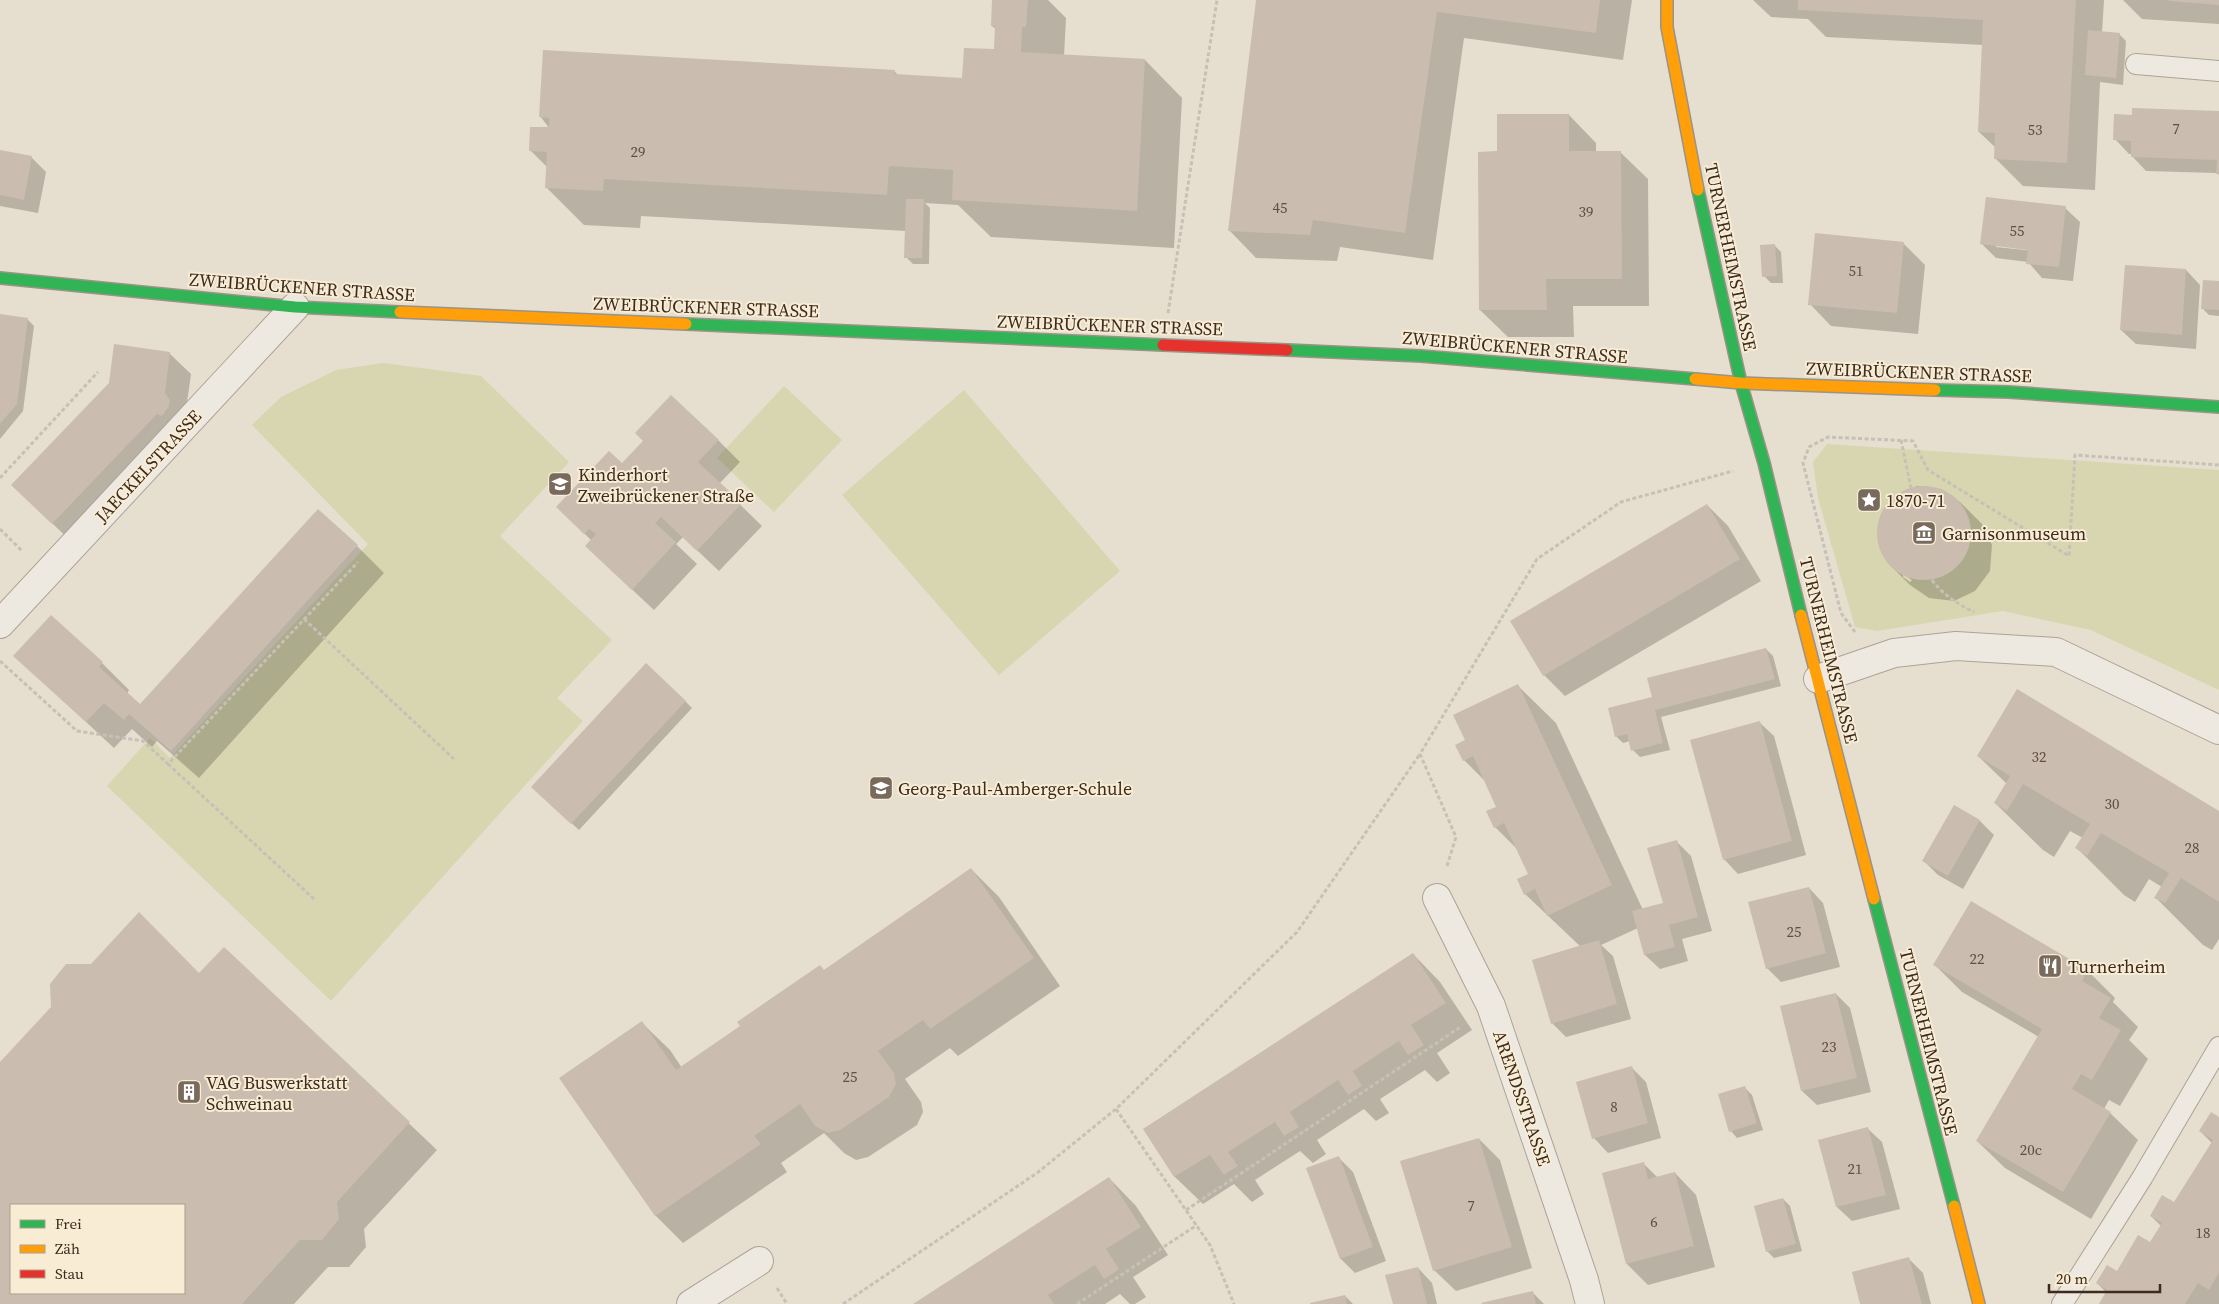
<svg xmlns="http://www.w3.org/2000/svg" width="2219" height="1304" font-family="'Source Serif 4',serif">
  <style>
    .green { fill: #d8d6b0 }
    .shadow { fill: #0003; fill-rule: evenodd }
    .building { fill: #cabcae; fill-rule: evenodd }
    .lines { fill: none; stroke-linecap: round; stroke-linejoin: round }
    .lane-casing { stroke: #aca397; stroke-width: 22 }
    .street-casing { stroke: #aca397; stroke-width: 30 }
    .fast-casing { stroke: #9b9387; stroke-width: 14 }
    .slow-casing { stroke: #9b9387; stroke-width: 14 }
    .jam-casing { stroke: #9b9387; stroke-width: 14 }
    .path { stroke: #c7c0b7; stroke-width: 3; stroke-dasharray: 4 2.5; stroke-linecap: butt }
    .lane { stroke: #eee9e0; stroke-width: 20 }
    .street { stroke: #eee9e0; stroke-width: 28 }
    .fast { stroke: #30b455; stroke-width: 11 }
    .slow { stroke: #ff9f0a; stroke-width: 11 }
    .jam { stroke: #e5322d; stroke-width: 11 }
    .labels { text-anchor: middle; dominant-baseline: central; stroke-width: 4; stroke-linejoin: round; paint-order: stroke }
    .number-label { font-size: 15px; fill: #604f42 }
    .street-label { font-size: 18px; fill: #3c2b1e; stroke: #f8ecd4 }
    .poi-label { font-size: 18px; fill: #3c2b1e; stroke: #f8ecd4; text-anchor: start }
  </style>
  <rect width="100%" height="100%" fill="#e6dece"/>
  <!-- green -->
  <g class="green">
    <path d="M383 363 481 376 569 462 500 536 612 640 557 698 583 721 331 1001 107 786 150 738 170 758 368 544 252 425 281 397 336 370Z"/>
    <path d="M784 386 842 440 774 512 717 458Z"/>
    <path d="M964 390 1120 571 999 675 842 495Z"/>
    <path d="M1827 444 2219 470V690L2091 630 2003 611 1877 631 1855 627 1818 498 1813 462Z"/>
  </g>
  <!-- shadow -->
  <g class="shadow">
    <path d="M994 0H1048L1066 18 1064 56 1145 60 1182 98 1174 248 991 237 958 205 925 203 930 208 929 264H913L906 257V231L641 216 640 228 584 225 546 187 548 168 530 150 550 129 540 116 894 71 899 76 963 79 995 51 996 29 992 26Z"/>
    <path d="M1258 0H1632L1623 60 1464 38 1433 260 1340 247 1337 261 1256 258 1229 230Z"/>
    <path d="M1753 0H2104L2102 33 2119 34 2126 41 2123 85 2100 82 2095 190 2023 186 1995 158 1996 148 1979 132 1983 45 1826 37 1808 19 1771 17Z"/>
    <path d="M2123 0H2219V24L2142 19Z"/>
    <path d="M2219 112V175L2217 173 2146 171 2132 156V154H2129L2115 139Z"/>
    <path d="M1569 115 1596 143V152H1620L1648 179 1649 306H1573L1574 337H1508L1480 310Z"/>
    <path d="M0 152 31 157 46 172 38 213 0 206Z"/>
    <path d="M2065 208 2080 222 2073 281 2042 278 2028 262 1996 258 1982 244ZM1996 245 2034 249V251L1996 247Z"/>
    <path d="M1904 244 1925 265 1918 334 1831 326 1810 304Z"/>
    <path d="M1774 245 1781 252 1783 283H1771L1764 276Z"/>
    <path d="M2186 270 2200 285 2196 349 2136 344 2121 330Z"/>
    <path d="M2219 282V316L2209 315 2202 308Z"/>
    <path d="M0 316 27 319 34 326 23 411 0 439Z"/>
    <path d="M169 353 191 374 185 416 74 544 34 506Z"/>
    <path d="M718 440 740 462 719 484 762 526 719 571 683 537 676 544 697 564 654 610 608 567 592 541 579 528 622 464Z"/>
    <path d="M1917 486 1941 489 1960 502 1982 524 1992 545 1990 571 1975 591 1954 601 1929 598 1910 585 1888 563 1878 543 1881 514 1894 496ZM1903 574 1912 580 1910 582 1903 577Z"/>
    <path d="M1707 505 1728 526 1761 581 1565 696 1544 675Z"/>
    <path d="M357 546 384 573 199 778 157 741 152 747 132 729 114 748 15 656 102 663 129 690 127 694 140 706Z"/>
    <path d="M1766 649 1773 656 1781 686 1661 717 1670 750 1640 757 1633 750 1630 741 1623 743 1616 736 1653 698Z"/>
    <path d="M1518 686 1556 723 1643 910 1664 904 1676 841 1691 856 1712 931 1682 939 1688 961 1660 969 1645 955 1638 928 1601 945 1613 956 1631 1019 1566 1037 1552 1023 1581 947 1525 894 1530 874 1518 850 1495 827 1498 807 1487 783 1464 760 1467 741Z"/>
    <path d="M685 701 692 708 579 830 540 794Z"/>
    <path d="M1759 722 1774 736 1806 855 1738 874 1724 859Z"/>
    <path d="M1978 756 2219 812V939L2212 950 2203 945 2156 898 2162 887 2149 879 2135 902 2124 895 2077 848 2083 838 2070 831 2054 857 2043 850 1995 803 2007 784Z"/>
    <path d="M1955 806 1980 821 1994 835 1963 889 1938 875 1924 861Z"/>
    <path d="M971 869 999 897 1060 986 958 1056 950 1048 905 1079 921 1102 923 1112 917 1125 868 1157 856 1160 844 1153 824 1133 781 1163 787 1172 683 1243 656 1216 561 1079 642 1023 670 1050 682 1068Z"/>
    <path d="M1809 888 1823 903 1840 967 1781 982 1767 968Z"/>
    <path d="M1971 902 2088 971 2115 998 2113 1002 2138 1027 2129 1040 2148 1059 2120 1106 2109 1100 2104 1109 2110 1113 2138 1140 2091 1219 2005 1168 1977 1141 2039 1037 1962 992 1935 965Z"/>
    <path d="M224 948 437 1150 364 1229 366 1247 349 1267H328L294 1304H0V1064L200 975ZM11 1205H184V1293H11Z"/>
    <path d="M1413 954 1440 982 1472 1030 1437 1053 1450 1073 1437 1082 1425 1070 1380 1099 1389 1113 1376 1121 1364 1109 1317 1140 1326 1154 1313 1163 1300 1151 1255 1180 1264 1194 1252 1202 1234 1184 1203 1204 1175 1177 1144 1129Z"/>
    <path d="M1836 994 1850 1008 1871 1092 1817 1105 1802 1091 1782 1007Z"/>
    <path d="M1632 1068 1646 1082 1661 1138 1608 1153 1594 1138Z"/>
    <path d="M1745 1088 1752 1095 1763 1130 1737 1138 1731 1131Z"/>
    <path d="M2219 1118V1304H2100L2107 1293 2097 1283 2117 1273 2150 1244 2161 1226 2151 1216 2174 1204 2212 1143 2200 1131Z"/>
    <path d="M1867 1128 1882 1142 1900 1209 1852 1221 1837 1207 1820 1141Z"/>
    <path d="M1479 1139 1500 1160 1532 1268 1456 1291 1434 1270Z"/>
    <path d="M1339 1158 1353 1172 1386 1261 1355 1273 1341 1259Z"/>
    <path d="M1644 1164 1658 1178 1675 1173 1696 1195 1715 1267 1648 1285 1627 1264Z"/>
    <path d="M1109 1178 1136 1206 1168 1255 1133 1277 1146 1297 1135 1304H1130L1120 1294 1105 1304H916Z"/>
    <path d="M1783 1199 1790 1206 1802 1251 1774 1258 1767 1251Z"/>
    <path d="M1908 1258 1923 1273 1931 1304H1862Z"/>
    <path d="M1418 1268 1432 1283 1437 1304H1394Z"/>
    <path d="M1532 1292 1544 1304H1484Z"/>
    <path d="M1345 1296 1353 1304H1313Z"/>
  </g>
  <!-- building -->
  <g class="building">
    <path d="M992 0H1028L1026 27H1022L1021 52 1145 59 1137 211 952 200 953 170 889 166 887 195 604 179 603 191 545 188 547 152 529 151 530 127H549V118L539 117 543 50 895 70 894 74 962 78 964 48 994 49 995 26H991Z"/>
    <path d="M1256 0H1600L1596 33 1437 12 1405 233 1313 220 1310 235 1228 231Z"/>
    <path d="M1798 0H2076L2067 163 1994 159 1995 133 1978 132 1983 20 1798 10Z"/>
    <path d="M2169 0H2219V5L2169 1Z"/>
    <path d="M2088 30 2120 33 2116 78 2085 75Z"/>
    <path d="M2132 108 2219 111V174H2216L2217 160 2131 157V141L2113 140 2114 114 2132 115Z"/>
    <path d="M1497 114H1569V151H1621L1622 279H1546L1547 310H1479L1478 152 1497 151Z"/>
    <path d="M0 150 32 156 24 200 0 195Z"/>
    <path d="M1986 197 2066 206 2059 267 2026 264 2028 250 1980 244Z"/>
    <path d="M906 199H924L922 258H904Z"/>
    <path d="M1815 233 1904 242 1897 313 1808 305Z"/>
    <path d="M1775 244 1777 276 1762 277 1760 245Z"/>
    <path d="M2125 265 2186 269 2182 335 2120 330Z"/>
    <path d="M2203 280 2219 281V310L2201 309Z"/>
    <path d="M0 314 28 318 17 404 0 424Z"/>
    <path d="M114 344 170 352 165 393 170 400 169 406 162 416 157 414 52 524 11 485 109 383Z"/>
    <path d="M671 395 719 440 698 462 742 503 697 551 661 517 655 523 676 542 632 590 585 546 596 534 589 529 584 534 556 507 609 451 622 463 643 441 635 433Z"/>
    <circle cx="1924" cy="533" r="47"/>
    <path d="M1707 504 1740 559 1543 676 1510 621Z"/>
    <path d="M318 509 358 545 171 751 129 714 124 720 104 703 86 722 13 656 51 615 103 662 99 667 140 704Z"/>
    <path d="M1766 648 1775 679 1655 710 1663 743 1631 751 1627 734 1615 737 1608 708 1652 697 1647 678Z"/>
    <path d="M646 663 686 701 571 824 531 787Z"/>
    <path d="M1518 684 1612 885 1547 916 1535 889 1524 895 1517 879 1528 874 1504 823 1494 828 1486 811 1496 807 1473 756 1463 761 1455 745 1465 740 1453 715Z"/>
    <path d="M2017 689 2219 811V902L2181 878 2165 903 2154 898 2169 873 2101 833 2087 856 2075 848 2090 824 2023 784 2007 811 1994 803 2010 776 1977 756Z"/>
    <path d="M1760 721 1792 841 1723 860 1690 740Z"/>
    <path d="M1954 805 1980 820 1948 876 1922 861Z"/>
    <path d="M1677 840 1698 917 1669 925 1675 947 1644 955 1632 911 1663 903 1647 848Z"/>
    <path d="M971 868 1034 958 930 1029 923 1020 878 1051 894 1073 896 1084 889 1097 840 1130 828 1133 815 1126 800 1104 754 1136 761 1144 655 1216 559 1078 642 1021 676 1070 740 1026 737 1022 820 965 824 970Z"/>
    <path d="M1809 887 1826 953 1766 969 1748 902Z"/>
    <path d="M1971 901 2088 970 2082 981 2111 998 2099 1018 2121 1030 2092 1080 2081 1074 2072 1089 2111 1112 2063 1192 1976 1141 2042 1029 1933 965Z"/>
    <path d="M139 912 199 973 224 947 410 1122 337 1202 339 1219 322 1240H300L242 1304H0V1062L51 1007 50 984 66 964H91ZM11 1205H184V1293H11Z"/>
    <path d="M1599 940 1617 1004 1551 1024 1532 960Z"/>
    <path d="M1413 953 1446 1003 1411 1025 1424 1045 1408 1055 1399 1041 1353 1071 1362 1086 1348 1095 1338 1080 1290 1112 1299 1127 1284 1136 1275 1122 1228 1152 1238 1166 1224 1175 1210 1155 1174 1177 1143 1129Z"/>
    <path d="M1836 993 1857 1078 1801 1091 1780 1006Z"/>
    <path d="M1632 1066 1648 1123 1592 1139 1576 1082Z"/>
    <path d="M1745 1086 1757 1123 1729 1132 1718 1094Z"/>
    <path d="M2211 1112 2219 1117V1273L2209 1290 2198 1283 2185 1304H2099L2107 1290 2096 1283 2107 1265 2117 1271 2138 1235 2150 1242 2162 1223 2150 1216 2162 1195 2174 1202 2213 1140 2199 1131Z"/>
    <path d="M1868 1127 1886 1195 1836 1207 1818 1140Z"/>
    <path d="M1479 1138 1512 1247 1433 1271 1400 1161Z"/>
    <path d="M1339 1156 1373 1247 1340 1259 1306 1168Z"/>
    <path d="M1644 1162 1648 1179 1675 1172 1694 1246 1626 1264 1602 1173Z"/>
    <path d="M1109 1177 1141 1227 1106 1249 1119 1269 1112 1274 1104 1279 1095 1265 1048 1295 1054 1304H913Z"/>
    <path d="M1783 1198 1796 1244 1766 1252 1754 1206Z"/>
    <path d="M1909 1257 1922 1304H1860L1852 1272Z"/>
    <path d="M1418 1267 1427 1304H1393L1385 1275Z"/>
    <path d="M1533 1291 1536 1304H1482L1481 1303Z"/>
    <path d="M1345 1295 1347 1304H1310V1303Z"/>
  </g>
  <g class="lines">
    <defs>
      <g id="lane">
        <path d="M2136 64 2219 71"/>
        <path d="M2062 1304 2142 1178 2219 1047"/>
      </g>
      <g id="street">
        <path d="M0 624 295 307"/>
        <path d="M1818 679 1894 653 1956 646 2056 652 2219 730"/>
        <path d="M1437 898 1491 1006 1584 1280 1590 1304"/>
        <path d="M691 1304 759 1261"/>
      </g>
      <g id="fast">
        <path d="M1698 190 1741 383 1764 463 1801 615"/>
        <path d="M0 278 295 307 400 312"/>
        <path d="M686 324 1163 345"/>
        <path d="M1287 350 1421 356 1695 379"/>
        <path d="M1935 390 2008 392 2219 407"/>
        <path d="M1874 899 1954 1206"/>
      </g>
      <g id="slow">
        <path d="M1667 0V27L1698 190"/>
        <path d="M400 312 686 324"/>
        <path d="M1695 379 1741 383 1935 390"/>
        <path d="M1801 615 1874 899"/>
        <path d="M1954 1206 1979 1304"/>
      </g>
      <path id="jam" d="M1163 345 1287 350"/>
    </defs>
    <!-- lane casing -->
    <use href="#lane" class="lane-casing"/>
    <!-- street casing -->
    <use href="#street" class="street-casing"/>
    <!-- fast casing -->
    <use href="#fast" class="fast-casing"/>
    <!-- slow casing -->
    <use href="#slow" class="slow-casing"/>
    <!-- jam casing -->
    <use href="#jam" class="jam-casing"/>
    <!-- path -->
    <g class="path">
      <path d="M1168 313 1217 0"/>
      <path d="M1901 440 1911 488"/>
      <path d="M0 478 98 372"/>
      <path d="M0 529 23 552"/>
      <path d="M1932 580C1943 595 1958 604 1974 612"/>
      <path d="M304 619 454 759"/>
      <path d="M1855 632 1841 613 1803 463 1809 447 1828 437 1913 441 1928 470 2069 556 2075 455 2219 465"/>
      <path d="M0 661 77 731 143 741 168 764 358 562"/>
      <path d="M168 764 315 900"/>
      <path d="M1447 866 1456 837 1420 754 1537 559 1621 502 1733 471"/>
      <path d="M1116 1109 1210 1245 1234 1304"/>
      <path d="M1186 1210 1462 1026"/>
      <path d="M777 1288 787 1304"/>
      <path d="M843 1304 1037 1173 1116 1109 1297 932 1420 754"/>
      <path d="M1077 1304 1197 1225"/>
    </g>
    <!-- lane -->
    <use href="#lane" class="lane"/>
    <!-- street -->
    <use href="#street" class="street"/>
    <!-- fast -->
    <use href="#fast" class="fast"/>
    <!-- slow -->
    <use href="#slow" class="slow"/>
    <!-- jam -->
    <use href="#jam" class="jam"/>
  </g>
  <!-- icons -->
  <defs>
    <symbol id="school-square" viewBox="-11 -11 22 22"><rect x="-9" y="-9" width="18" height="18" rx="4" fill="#786a5c" stroke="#f8ecd4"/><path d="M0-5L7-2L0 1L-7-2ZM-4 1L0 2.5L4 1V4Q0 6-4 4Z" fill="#fff"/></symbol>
    <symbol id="sight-square" viewBox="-11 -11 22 22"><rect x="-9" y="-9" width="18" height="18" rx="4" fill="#786a5c" stroke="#f8ecd4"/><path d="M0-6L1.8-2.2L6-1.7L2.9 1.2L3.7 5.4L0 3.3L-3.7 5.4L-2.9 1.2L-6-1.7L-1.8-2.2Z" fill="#fff"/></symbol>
    <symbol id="museum-square" viewBox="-11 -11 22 22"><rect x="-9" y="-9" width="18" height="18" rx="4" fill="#786a5c" stroke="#f8ecd4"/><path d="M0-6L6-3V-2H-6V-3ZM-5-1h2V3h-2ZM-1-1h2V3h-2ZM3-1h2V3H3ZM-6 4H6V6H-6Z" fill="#fff"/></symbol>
    <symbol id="restaurant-square" viewBox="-11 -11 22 22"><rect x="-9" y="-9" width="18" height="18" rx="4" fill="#786a5c" stroke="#f8ecd4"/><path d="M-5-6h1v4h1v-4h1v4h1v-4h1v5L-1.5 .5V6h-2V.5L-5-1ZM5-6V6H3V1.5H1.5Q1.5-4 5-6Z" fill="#fff"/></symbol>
    <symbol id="building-square" viewBox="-11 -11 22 22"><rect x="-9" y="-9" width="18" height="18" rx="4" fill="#786a5c" stroke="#f8ecd4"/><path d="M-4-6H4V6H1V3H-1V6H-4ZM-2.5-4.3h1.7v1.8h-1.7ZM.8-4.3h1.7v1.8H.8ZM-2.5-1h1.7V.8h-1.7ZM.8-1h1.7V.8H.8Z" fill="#fff"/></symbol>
  </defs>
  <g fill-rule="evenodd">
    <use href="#school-square" x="546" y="470" width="28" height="28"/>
    <use href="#sight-square" x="1855" y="486" width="28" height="28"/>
    <use href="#museum-square" x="1910" y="519" width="28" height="28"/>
    <use href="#school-square" x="867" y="774" width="28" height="28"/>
    <use href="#restaurant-square" x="2036" y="952" width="28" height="28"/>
    <use href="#building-square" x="175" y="1078" width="28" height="28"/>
  </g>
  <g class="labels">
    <!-- number labels -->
    <g class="number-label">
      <text x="2176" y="128">7</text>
      <text x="2035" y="129">53</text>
      <text x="638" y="151">29</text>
      <text x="1280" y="207">45</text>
      <text x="1586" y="211">39</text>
      <text x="2017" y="230">55</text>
      <text x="1856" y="270">51</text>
      <text x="2039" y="756">32</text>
      <text x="2112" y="803">30</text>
      <text x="2192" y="847">28</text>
      <text x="1794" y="931">25</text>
      <text x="1977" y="958">22</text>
      <text x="1829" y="1046">23</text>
      <text x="850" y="1076">25</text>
      <text x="1614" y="1106">8</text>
      <text x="2031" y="1149">20c</text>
      <text x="1855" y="1168">21</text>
      <text x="1471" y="1205">7</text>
      <text x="1654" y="1221">6</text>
      <text x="2203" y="1232">18</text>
    </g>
    <!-- street labels -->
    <g class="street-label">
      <text transform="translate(1731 257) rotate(78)">TURNERHEIMSTRASSE</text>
      <text transform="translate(302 287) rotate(4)">ZWEIBRÜCKENER STRASSE</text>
      <text transform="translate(706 307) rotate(2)">ZWEIBRÜCKENER STRASSE</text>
      <text transform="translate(1110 325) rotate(2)">ZWEIBRÜCKENER STRASSE</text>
      <text transform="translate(1515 347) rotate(5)">ZWEIBRÜCKENER STRASSE</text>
      <text transform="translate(1919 372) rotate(2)">ZWEIBRÜCKENER STRASSE</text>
      <text transform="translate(148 466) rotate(-47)">JAECKELSTRASSE</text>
      <text transform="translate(1829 650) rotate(76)">TURNERHEIMSTRASSE</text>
      <text transform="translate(1929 1042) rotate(76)">TURNERHEIMSTRASSE</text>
      <text transform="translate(1522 1098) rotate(71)">ARENDSSTRASSE</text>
    </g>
    <!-- poi labels -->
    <g class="poi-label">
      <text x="578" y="474">Kinderhort<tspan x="578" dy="21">Zweibrückener Straße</tspan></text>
      <text x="1886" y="500">1870-71</text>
      <text x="1942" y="533">Garnisonmuseum</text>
      <text x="898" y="788">Georg-Paul-Amberger-Schule</text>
      <text x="2068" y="966">Turnerheim</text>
      <text x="206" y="1082">VAG Buswerkstatt<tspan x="206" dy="21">Schweinau</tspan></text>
    </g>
  </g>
  <!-- legend -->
  <rect x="10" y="1204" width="175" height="90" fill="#f8ecd4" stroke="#ad9f8b"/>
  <rect x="20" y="1220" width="25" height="8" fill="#30b455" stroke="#ad9f8b"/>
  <text x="55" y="1229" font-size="15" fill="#3c2b1e">Frei</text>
  <rect x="20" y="1245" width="25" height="8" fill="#ff9f0a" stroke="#ad9f8b"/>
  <text x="55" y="1254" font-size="15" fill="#3c2b1e">Zäh</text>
  <rect x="20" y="1270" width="25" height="8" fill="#e5322d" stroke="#ad9f8b"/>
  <text x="55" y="1279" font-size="15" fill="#3c2b1e">Stau</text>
  <!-- scale -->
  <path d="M2049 1284v8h111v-8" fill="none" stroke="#3c2b1e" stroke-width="2.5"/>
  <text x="2056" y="1284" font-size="15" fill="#3c2b1e" stroke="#f8ecd4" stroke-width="4" paint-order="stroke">20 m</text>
</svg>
